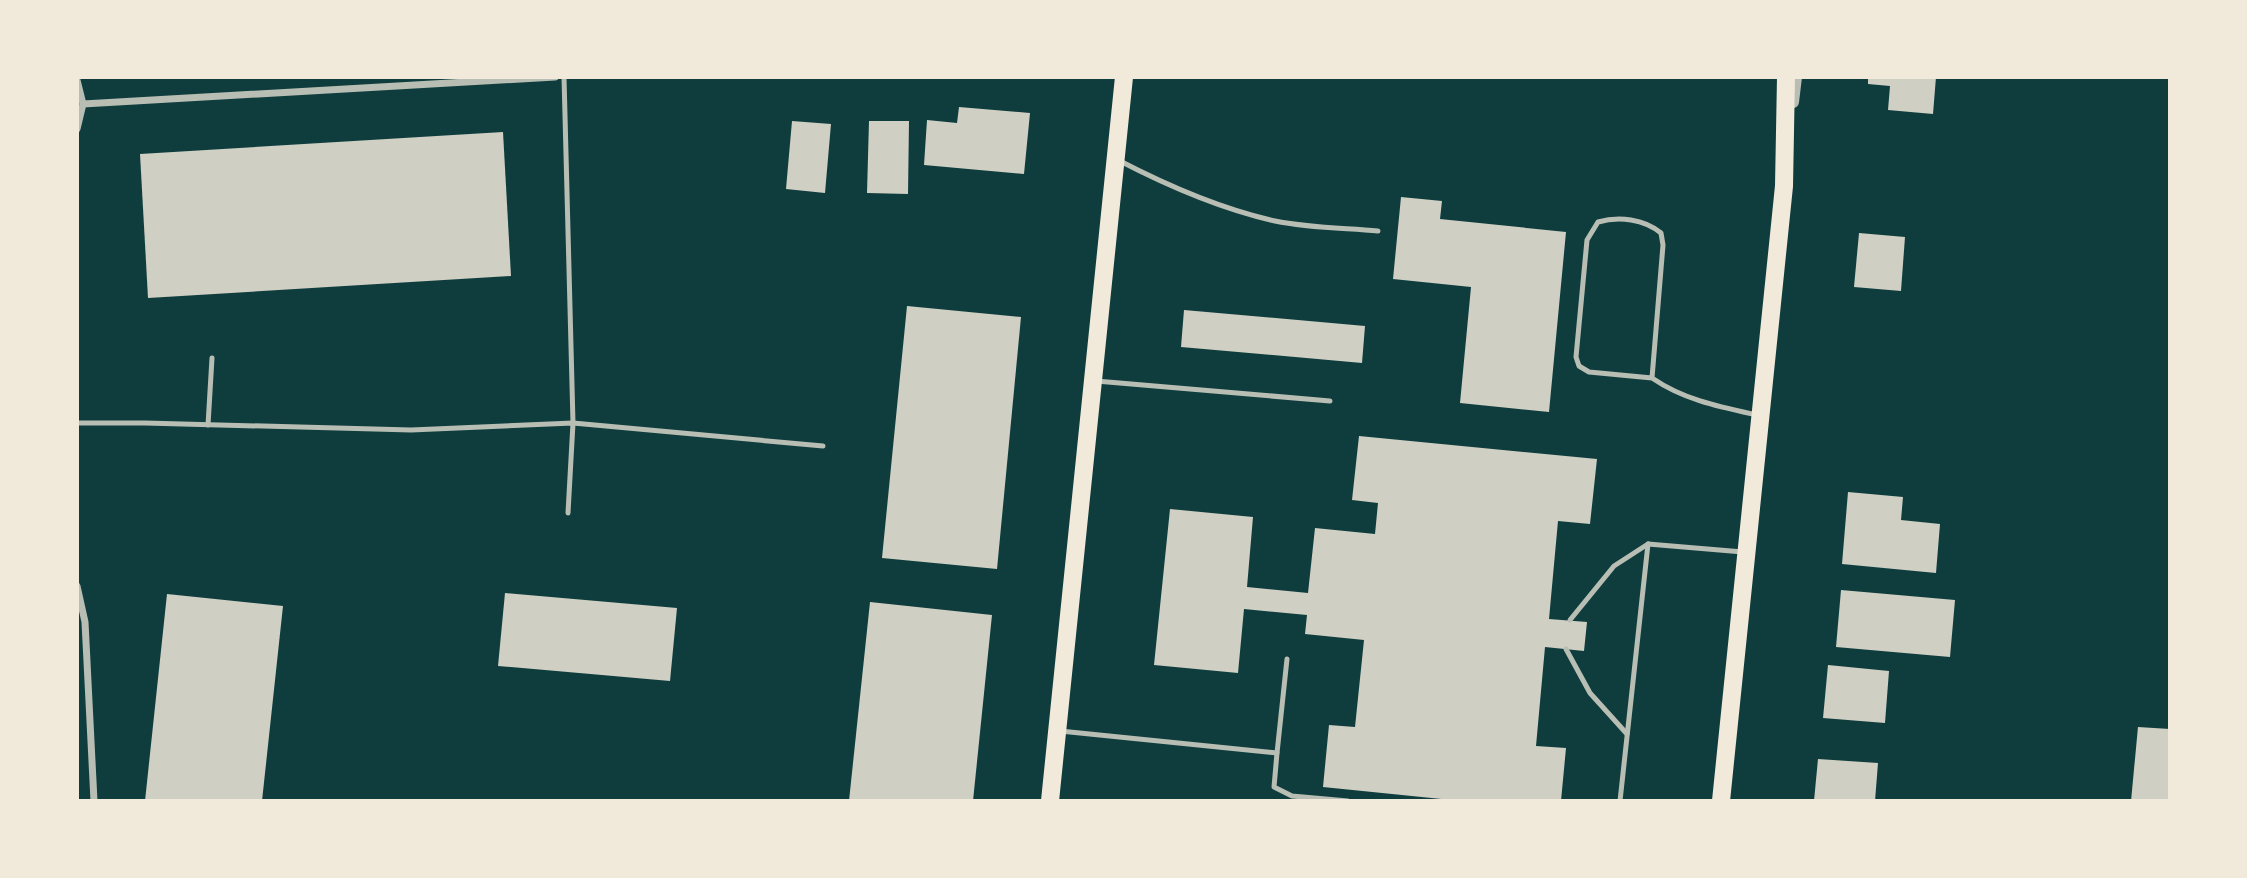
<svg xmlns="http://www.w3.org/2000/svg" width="2247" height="878" font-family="Inter,sans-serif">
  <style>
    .building { fill: #cfcfc3 }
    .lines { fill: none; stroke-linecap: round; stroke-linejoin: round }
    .service { stroke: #b8beb3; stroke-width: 5 }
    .minor { stroke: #b8beb3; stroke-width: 7 }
    .tertiary { stroke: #b8beb3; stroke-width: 12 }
    .primary { stroke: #f1e9da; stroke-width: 18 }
  </style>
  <rect width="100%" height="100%" fill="#0f3d3e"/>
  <!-- building -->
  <g class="building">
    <path d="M1868 77H1936L1933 114 1888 110 1890 86 1868 84Z"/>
    <path d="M959 107 1030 113 1024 174 924 165 927 120 957 123Z"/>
    <path d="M792 121 831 124 825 193 786 189Z"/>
    <path d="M869 121H909L908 194 867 193Z"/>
    <path d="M503 132 511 276 148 298 140 154Z"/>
    <path d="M1401 197 1442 201 1440 219 1566 232 1549 412 1460 403 1471 287 1393 279Z"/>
    <path d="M1859 233 1905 237 1901 291 1854 287Z"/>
    <path d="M907 306 1021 317 997 569 882 558Z"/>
    <path d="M1184 310 1365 326 1362 363 1181 347Z"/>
    <path d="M1359 436 1597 459 1590 524 1558 521 1549 619 1587 622 1584 651 1545 647 1536 746 1566 748 1561 801H1461L1323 787 1329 725 1355 727 1364 640 1305 634 1307 615 1244 609 1238 673 1154 665 1170 509 1253 517 1247 587 1308 593 1315 528 1375 534 1378 503 1352 500Z"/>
    <path d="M1848 492 1903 497 1901 520 1940 524 1936 573 1842 564Z"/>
    <path d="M1841 590 1955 600 1950 657 1836 647Z"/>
    <path d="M505 593 677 608 670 681 498 666Z"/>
    <path d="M167 594 283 606 262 801H145Z"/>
    <path d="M870 602 992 615 973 801H849Z"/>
    <path d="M1828 665 1889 671 1885 723 1823 718Z"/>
    <path d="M2138 727 2170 729V801H2131Z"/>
    <path d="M1818 759 1878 763 1875 801H1814Z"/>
  </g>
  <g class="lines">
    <!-- service -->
    <g class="service">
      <path d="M564 77 573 423 568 513"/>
      <path d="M1118 160C1168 186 1221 209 1275 221 1309 228 1344 228 1378 231"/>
      <path d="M1652 378 1589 372 1579 366 1576 357 1587 240 1598 222C1619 216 1644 219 1661 233L1663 245 1652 378C1684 400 1720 407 1757 415"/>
      <path d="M1096 381 1330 401"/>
      <path d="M77 423H145L411 430 573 423 823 446"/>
      <path d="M208 425 212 358"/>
      <path d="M1570 620 1614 566 1648 544"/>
      <path d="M1566 649 1590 693 1627 734"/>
      <path d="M1060 731 1277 753 1287 659"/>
      <path d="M1277 753 1274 787 1292 796 1348 801"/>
      <path d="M1620 801 1648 544 1743 552"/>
    </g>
    <!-- minor -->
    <g class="minor">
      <path d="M77 80 83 104 77 129"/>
      <path d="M83 104 555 77"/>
      <path d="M77 586 85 622 94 801"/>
    </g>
    <!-- tertiary -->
    <path class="tertiary" d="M1793 102 1796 77"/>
    <!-- primary -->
    <g class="primary">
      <path d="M1050 801 1124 77"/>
      <path d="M1721 801 1784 186 1786 77"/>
    </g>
  </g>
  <!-- border -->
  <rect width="2247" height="878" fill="none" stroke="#f1e9da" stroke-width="158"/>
</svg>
